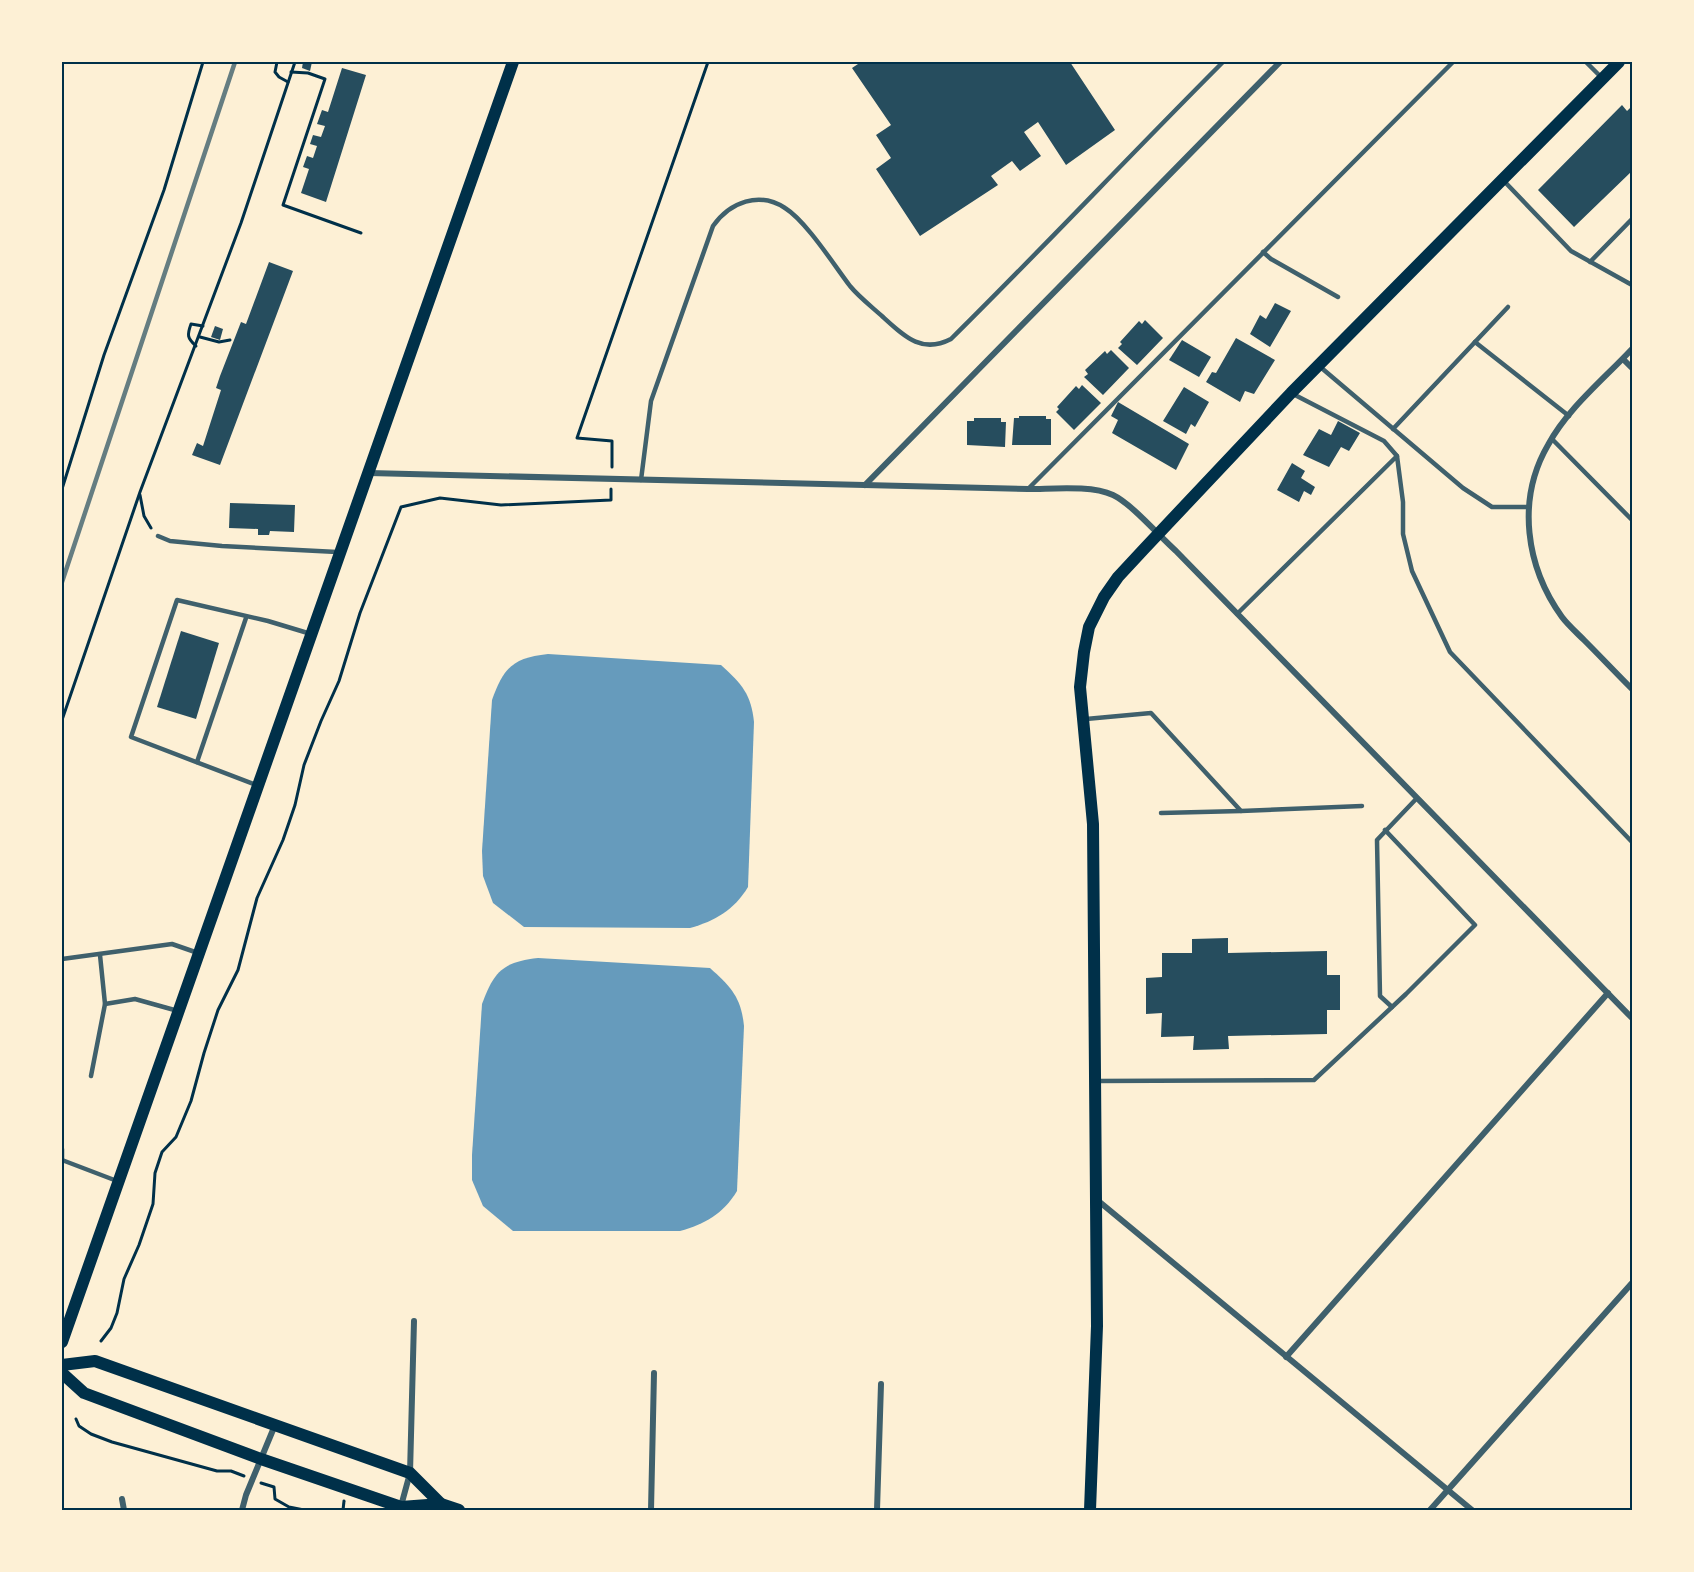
<svg xmlns="http://www.w3.org/2000/svg" width="1694" height="1572" font-family="Roboto,sans-serif">
  <style>
    .water { fill: #669bbc }
    .building { fill: #264d5e }
    .lines { fill: none; stroke-linecap: round; stroke-linejoin: round }
    .path { stroke: #003049; stroke-width: 3 }
    .service { stroke: #3f606c; stroke-width: 4.5 }
    .minor { stroke: #3f606c; stroke-width: 6 }
    .secondary { stroke: #003049; stroke-width: 12 }
    .rail { stroke: #657d81; stroke-width: 4.5 }
    .neatline { fill: none; stroke: #003049; stroke-width: 2 }
  </style>
  <rect width="100%" height="100%" fill="#fdf0d5"/>
  <!-- water -->
  <g class="water">
    <path d="M548 654 721 665C742 684 751 694 754 722L748 887C734 910 715 921 690 928L524 927 493 903 483 876 482 851 492 700C504 667 513 658 548 654Z"/>
    <path d="M538 958 710 968C731 987 741 997 744 1026L737 1191C723 1214 705 1224 680 1231H513L483 1206 472 1180V1155L482 1004C494 971 503 962 538 958Z"/>
  </g>
  <!-- building -->
  <g class="building">
    <path d="M303 62H312L310 71 302 68Z"/>
    <path d="M861 62H1070L1115 130 1066 165 1038 122 1024 132 1041 156 1020 171 1012 161 991 176 998 185 920 236 876 169 891 158 876 135 891 125 852 68Z"/>
    <path d="M342 68 366 75 326 202 301 193 309 169 303 167 307 156 313 158 317 146 310 144 313 135 321 137 325 126 317 124 322 110 328 112Z"/>
    <path d="M1622 105 1627 111 1632 106V171L1574 227 1538 190Z"/>
    <path d="M269 262 293 271 220 465 192 455 197 443 203 446 221 390 216 388 220 376 241 322 246 324Z"/>
    <path d="M1275 303 1291 311 1270 347 1250 334 1260 315 1266 319Z"/>
    <path d="M1145 320 1163 338 1137 365 1118 348 1122 344 1120 342 1139 321 1142 324Z"/>
    <path d="M215 326 223 329 220 340 211 337Z"/>
    <path d="M1236 338 1275 360 1254 394 1245 391 1240 402 1206 382 1212 372 1216 373Z"/>
    <path d="M1182 340 1211 357 1199 377 1169 360Z"/>
    <path d="M1111 350 1129 368 1103 395 1084 377 1088 374 1085 370 1105 351 1107 354Z"/>
    <path d="M1082 385 1101 403 1074 430 1056 412 1059 409 1057 407 1076 386 1079 389Z"/>
    <path d="M1184 387 1209 402 1195 427 1191 424 1186 434 1163 421Z"/>
    <path d="M1118 402 1189 444 1176 470 1112 433 1118 420 1111 416Z"/>
    <path d="M1019 416H1046V419H1051V445H1012L1014 418H1019Z"/>
    <path d="M974 418H1001V422H1006L1005 447 967 445V421H974Z"/>
    <path d="M1338 421 1360 433 1349 451 1341 447 1329 467 1303 455 1319 429 1331 435Z"/>
    <path d="M1292 463 1305 471 1301 478 1315 487 1311 495 1304 491 1299 502 1277 490Z"/>
    <path d="M230 503 295 505 294 532 270 531 269 535H258V529L229 528Z"/>
    <path d="M181 631 219 643 196 719 157 707Z"/>
    <path d="M1228 938V953L1327 951V975H1340V1010H1327V1034L1228 1036 1229 1049 1193 1050 1194 1036 1161 1037 1162 1013 1146 1014V978L1162 977V953H1192V939Z"/>
  </g>
  <g class="lines">
    <!-- path -->
    <g class="path">
      <path d="M277 62 275 72 279 77 288 82"/>
      <path d="M291 72 308 73 325 79 283 205 361 233"/>
      <path d="M200 337 219 342 230 340"/>
      <path d="M196 346C187 338 187 335 191 324L203 326"/>
      <path d="M612 467V441L577 438 708 62"/>
      <path d="M62 489 104 355 164 190 203 62"/>
      <path d="M140 495 144 516 151 528"/>
      <path d="M62 720 140 492 241 223 295 62"/>
      <path d="M101 1341 111 1328 117 1313 124 1279 139 1245 153 1204 155 1173 162 1152 176 1137 191 1101 204 1053 218 1010 238 970 257 898 283 840 295 805 304 765 321 721 339 681 360 613 401 507 440 498 501 505 611 500V489"/>
      <path d="M76 1419 79 1426 91 1434 112 1442 217 1471H231L244 1476"/>
      <path d="M261 1483 274 1487 275 1499 289 1507 304 1510"/>
      <path d="M343 1510 344 1501"/>
    </g>
    <!-- service -->
    <g class="service">
      <path d="M1586 62 1601 77"/>
      <path d="M1503 180 1571 251 1632 285"/>
      <path d="M1263 252 1271 259 1338 297"/>
      <path d="M1590 262 1632 219"/>
      <path d="M1475 342 1569 416"/>
      <path d="M1318 365 1463 488 1492 507H1529"/>
      <path d="M1293 394 1384 441 1397 456"/>
      <path d="M1393 429 1508 307"/>
      <path d="M1552 439 1632 520"/>
      <path d="M641 480 651 401 713 226C730 202 759 191 785 208 806 221 834 265 850 286 859 297 872 307 883 317 905 337 922 354 951 339 1043 248 1132 153 1223 62"/>
      <path d="M1028 489 1453 62"/>
      <path d="M158 536 170 541 222 546 337 552"/>
      <path d="M1237 614 1397 456 1403 502V534L1412 571 1450 652 1632 842"/>
      <path d="M1086 719 1151 713 1241 811 1362 806"/>
      <path d="M197 762 246 618"/>
      <path d="M256 785 131 737 177 600 268 621 311 634"/>
      <path d="M1161 813 1241 811"/>
      <path d="M62 959 172 944 198 953"/>
      <path d="M105 1004 135 999 178 1011"/>
      <path d="M1392 1007 1380 996 1377 840 1417 798"/>
      <path d="M91 1076 105 1004 100 955"/>
      <path d="M1097 1081 1314 1080 1406 994 1475 925 1385 830"/>
      <path d="M62 1149V1161"/>
      <path d="M62 1160 117 1181"/>
    </g>
    <!-- minor -->
    <g class="minor">
      <path d="M1632 349C1604 379 1568 408 1548 445 1516 500 1526 567 1562 617 1568 625 1577 633 1584 640 1600 656 1616 673 1632 689"/>
      <path d="M1623 359 1632 368"/>
      <path d="M369 473 1028 489C1053 489 1091 485 1113 495 1132 504 1159 536 1176 551L1632 1018"/>
      <path d="M865 485 1280 62"/>
      <path d="M1096 1199 1472 1510"/>
      <path d="M1286 1357 1608 993"/>
      <path d="M122 1499 124 1510"/>
      <path d="M401 1506 410 1473 414 1321"/>
      <path d="M242 1510 246 1495 275 1425"/>
      <path d="M651 1510 654 1373"/>
      <path d="M877 1510 881 1384"/>
      <path d="M1430 1510 1632 1283"/>
    </g>
    <!-- secondary -->
    <g class="secondary">
      <path d="M62 1342 513 62"/>
      <path d="M62 1365 95 1361 410 1473 441 1504"/>
      <path d="M62 1373 84 1393 261 1459 401 1507 441 1504 459 1510"/>
      <path d="M1090 1510 1097 1326 1093 824 1080 687 1084 652 1089 627 1104 597 1118 577 1144 549 1291 393 1619 62"/>
    </g>
    <!-- rail -->
    <path class="rail" d="M62 582 235 62"/>
  </g>
  <!-- border -->
  <rect width="1694" height="1572" fill="none" stroke="#fdf0d5" stroke-width="126"/>
  <rect x="63" y="63" width="1568" height="1446" class="neatline"/>
</svg>
